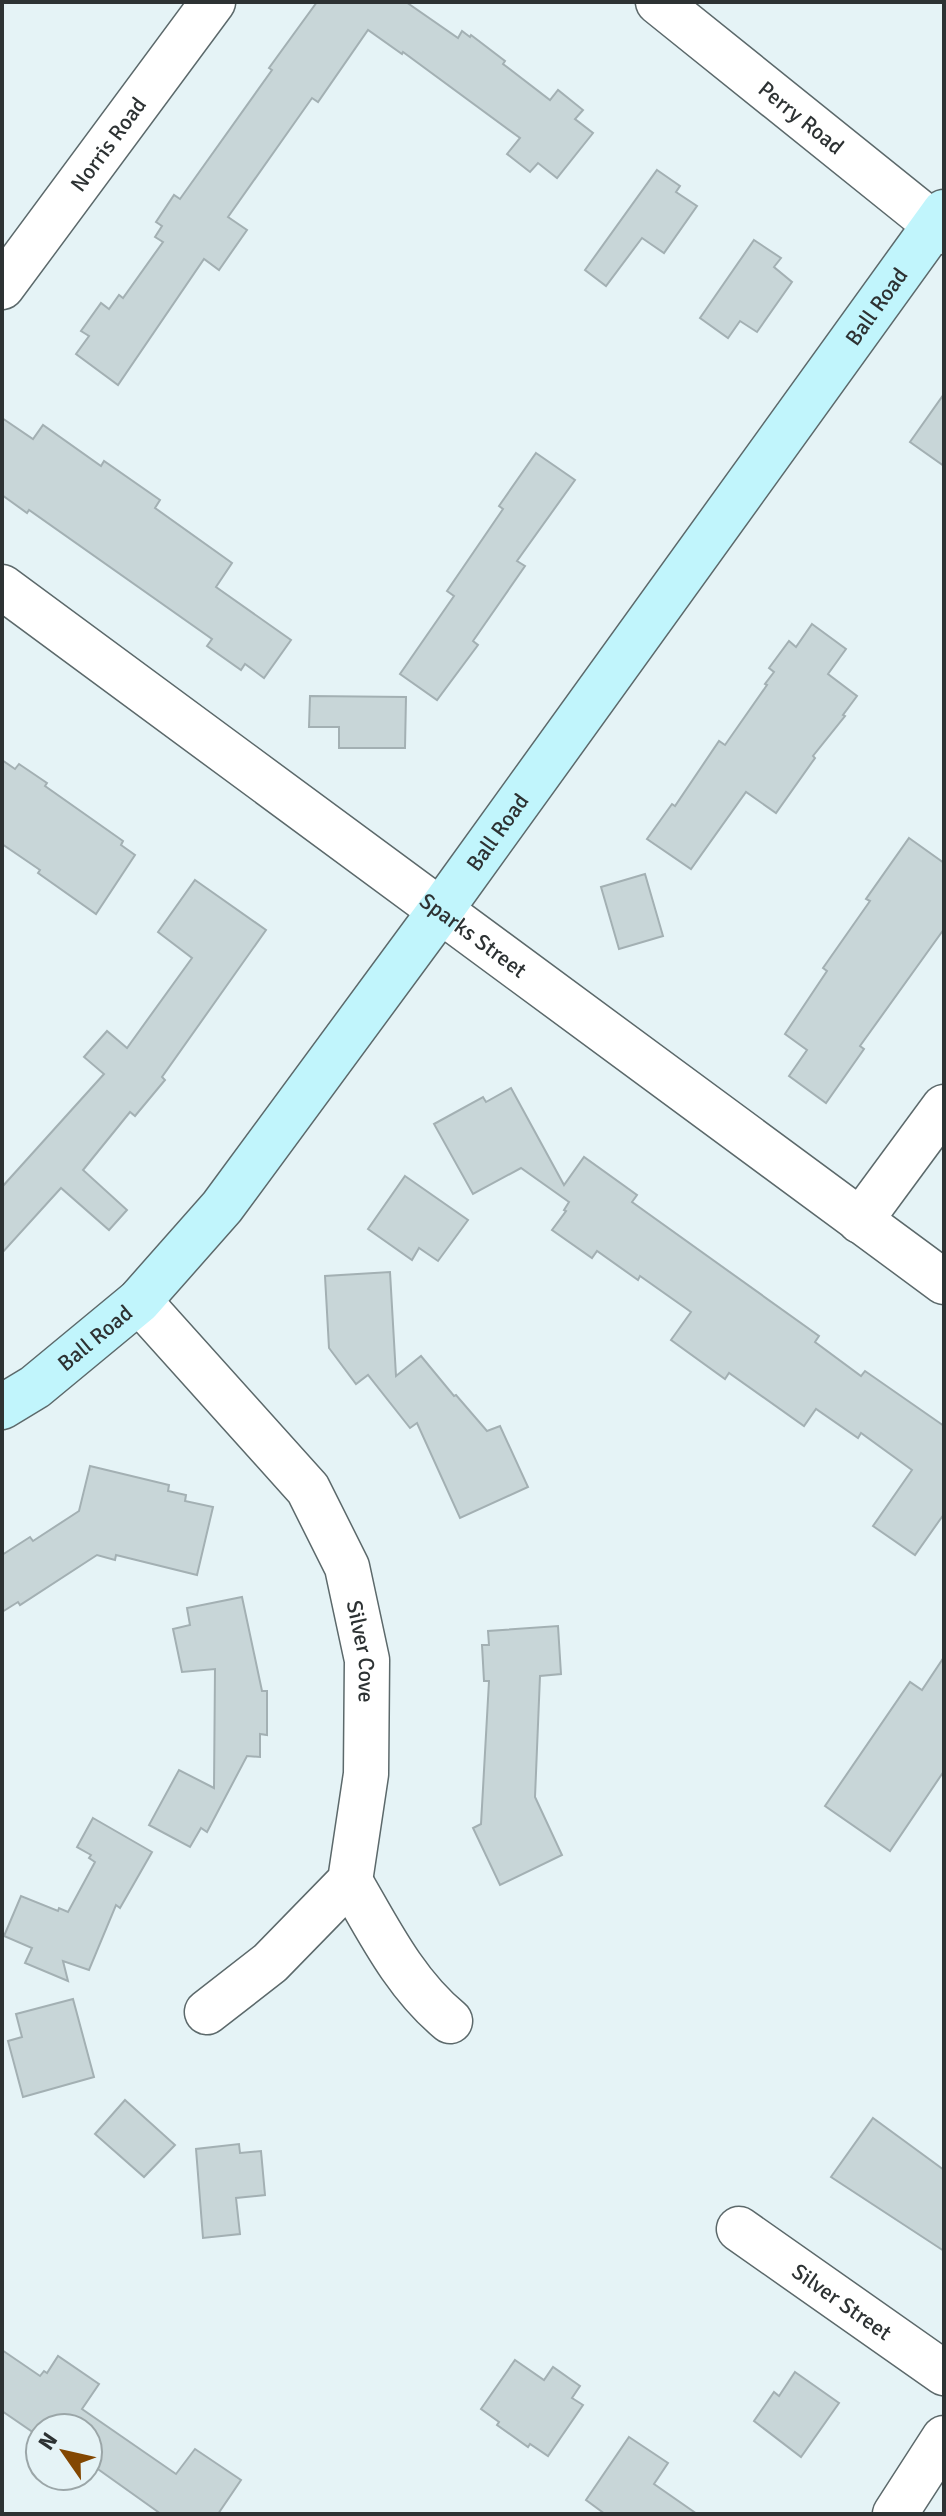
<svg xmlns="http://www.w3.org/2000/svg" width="946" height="2516" font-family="Signika,sans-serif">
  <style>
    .building { fill: #c8d6d8; stroke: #a3b0b3; stroke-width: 2 }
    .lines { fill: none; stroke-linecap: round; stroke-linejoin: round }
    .minor-casing { stroke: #5c696b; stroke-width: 47 }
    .tertiary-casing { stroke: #5c696b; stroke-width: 47 }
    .secondary-casing { stroke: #5c696b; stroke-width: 47 }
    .minor { stroke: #fff; stroke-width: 44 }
    .tertiary { stroke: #fff; stroke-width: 44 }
    .secondary { stroke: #c1f5fc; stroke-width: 44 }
    .labels { text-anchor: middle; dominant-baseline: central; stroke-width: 6; stroke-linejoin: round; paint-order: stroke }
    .street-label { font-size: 22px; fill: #2d3233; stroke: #e5f3f6 }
  </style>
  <rect width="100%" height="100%" fill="#e5f3f6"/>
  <!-- building -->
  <g class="building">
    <path d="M317 2H406L458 38 462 31 470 37 471 35 505 61 503 64 550 100 558 90 583 110 575 119 593 133 557 178 538 163 530 172 507 154 520 138 403 52 402 54 368 30 318 102 312 98 228 217 247 230 219 270 204 259 118 385 76 354 89 336 81 331 101 303 109 309 119 295 123 298 163 242 155 237 162 226 156 222 174 195 180 199 272 70 269 68Z"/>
    <path d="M657 170 680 186 676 192 697 206 664 253 642 238 606 286 585 270Z"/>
    <path d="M754 240 781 258 774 267 792 282 757 332 740 321 728 338 700 318Z"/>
    <path d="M944 394V466L910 442Z"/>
    <path d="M2 418 33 439 43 425 101 466 104 461 160 500 155 508 232 563 216 587 291 640 264 678 245 664 241 670 207 646 212 639 29 510 27 513 2 495Z"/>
    <path d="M536 453 575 480 517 561 525 566 473 641 478 645 437 700 400 674 454 596 447 591 503 509 499 506Z"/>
    <path d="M812 624 846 649 828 674 857 696 843 715 845 716 813 756 815 758 776 813 746 792 691 869 647 839 672 804 675 806 719 741 725 745 767 685 765 684 774 672 769 668 789 641 796 647Z"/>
    <path d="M310 696 406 697 405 748H339V727H309Z"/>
    <path d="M2 760 15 769 19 764 47 783 45 786 123 841 121 845 135 855 96 914 38 873 40 870 2 844Z"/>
    <path d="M909 838 944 863V929L860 1046 864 1049 826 1103 789 1076 807 1050 785 1034 827 971 823 968 870 901 866 899Z"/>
    <path d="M645 874 663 936 619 949 601 887Z"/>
    <path d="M195 880 266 930 162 1077 165 1080 135 1116 130 1112 83 1170 127 1210 109 1230 61 1188 2 1253V1187L104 1074 84 1057 107 1031 127 1048 192 958 158 932Z"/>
    <path d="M511 1088 564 1185 584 1157 637 1195 632 1202 819 1336 815 1342 861 1376 865 1371 944 1426V1514L915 1555 873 1526 912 1470 861 1433 858 1438 816 1409 804 1426 729 1373 725 1379 671 1340 691 1312 640 1276 638 1280 597 1251 592 1258 552 1230 566 1211 564 1210 569 1202 521 1168 473 1194 434 1124 483 1097 486 1102Z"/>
    <path d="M405 1176 468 1220 438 1261 419 1248 412 1260 368 1229Z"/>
    <path d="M390 1272 396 1376 421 1356 454 1396 456 1395 487 1431 500 1426 528 1487 460 1518 417 1423 410 1428 368 1375 356 1384 329 1348 325 1276Z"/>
    <path d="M90 1466 169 1485 168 1491 186 1495 185 1501 213 1507 197 1575 116 1555 115 1560 97 1555 20 1605 18 1602 2 1612V1555L30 1537 33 1541 79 1511Z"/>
    <path d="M242 1597 262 1691H267V1735L260 1734V1757L247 1756 207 1832 201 1828 190 1847 149 1825 179 1770 214 1788 215 1669 182 1672 173 1629 190 1625 187 1608Z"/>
    <path d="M558 1626 561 1674 540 1676 535 1797 562 1855 500 1885 473 1828 481 1824 489 1681H484L482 1645H489L488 1631Z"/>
    <path d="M944 1657V1771L890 1851 825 1806 910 1682 922 1690Z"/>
    <path d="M93 1818 152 1852 120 1908 116 1905 89 1970 63 1961 68 1981 25 1963 32 1948 4 1936 21 1896 58 1911 59 1908 68 1912 95 1862 89 1858 91 1855 77 1847Z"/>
    <path d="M73 1999 94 2077 23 2097 8 2041 22 2037 16 2014Z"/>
    <path d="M125 2100 175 2145 144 2177 95 2134Z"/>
    <path d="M873 2118 944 2170V2251L831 2177Z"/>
    <path d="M239 2144 240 2153 261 2151 265 2195 236 2198 240 2234 203 2238 196 2149Z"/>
    <path d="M2 2350 40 2376 44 2371 47 2373 58 2356 99 2384 82 2409 176 2474 195 2449 241 2480 218 2514H161L88 2462V2428L40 2426V2437L2 2411Z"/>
    <path d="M515 2360 544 2380 553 2367 580 2386 572 2398 583 2405 548 2456 530 2444 528 2447 497 2425 499 2422 481 2409Z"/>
    <path d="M795 2372 839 2403 801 2457 754 2421 774 2392 779 2396Z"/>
    <path d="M629 2437 668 2463 654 2484 697 2514H605L586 2500Z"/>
  </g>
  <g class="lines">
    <defs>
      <g id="minor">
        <path id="s1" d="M2 287 213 2"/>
        <path id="s2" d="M2 587 944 1282"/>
        <path d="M860 1221 944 1107"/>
        <path id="s3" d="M139 1301 308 1489 347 1567 367 1660 366 1774 350 1881 270 1963 207 2012"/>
        <path d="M350 1881C379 1931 405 1984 450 2021"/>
        <path id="s4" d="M739 2229 944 2373"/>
        <path d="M895 2514 944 2438"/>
      </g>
      <g id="tertiary">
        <path id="s5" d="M658 2 944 232"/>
      </g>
      <g id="secondary">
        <path id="s6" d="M2 1407 35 1387 139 1301 222 1207 440 911 944 212"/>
      </g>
    </defs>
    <!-- minor casing -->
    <use href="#minor" class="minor-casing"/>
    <!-- tertiary casing -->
    <use href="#tertiary" class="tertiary-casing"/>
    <!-- secondary casing -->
    <use href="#secondary" class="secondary-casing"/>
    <!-- minor -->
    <use href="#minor" class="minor"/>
    <!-- tertiary -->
    <use href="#tertiary" class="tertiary"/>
    <!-- secondary -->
    <use href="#secondary" class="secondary"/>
  </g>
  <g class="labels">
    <!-- street labels -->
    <g class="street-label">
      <text stroke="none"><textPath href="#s5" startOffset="184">Perry Road</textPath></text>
      <text stroke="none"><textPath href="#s1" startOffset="178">Norris Road</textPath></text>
      <text stroke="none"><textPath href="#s6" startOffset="1412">Ball Road</textPath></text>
      <text stroke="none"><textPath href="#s6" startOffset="764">Ball Road</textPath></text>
      <text stroke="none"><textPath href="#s2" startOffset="586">Sparks Street</textPath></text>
      <text stroke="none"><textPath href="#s6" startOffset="116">Ball Road</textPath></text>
      <text stroke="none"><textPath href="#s3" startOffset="426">Silver Cove</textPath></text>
      <text stroke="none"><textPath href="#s4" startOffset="126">Silver Street</textPath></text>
    </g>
  </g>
  <!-- border -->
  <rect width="946" height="2516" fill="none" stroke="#2d3233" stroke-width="8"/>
  <!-- north arrow -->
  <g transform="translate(64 2452) rotate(304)"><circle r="38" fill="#e5f3f6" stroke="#9ba6a8" stroke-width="2"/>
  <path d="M0-6L14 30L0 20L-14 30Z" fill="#834702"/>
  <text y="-12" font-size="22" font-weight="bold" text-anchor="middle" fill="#2d3233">N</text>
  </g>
</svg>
